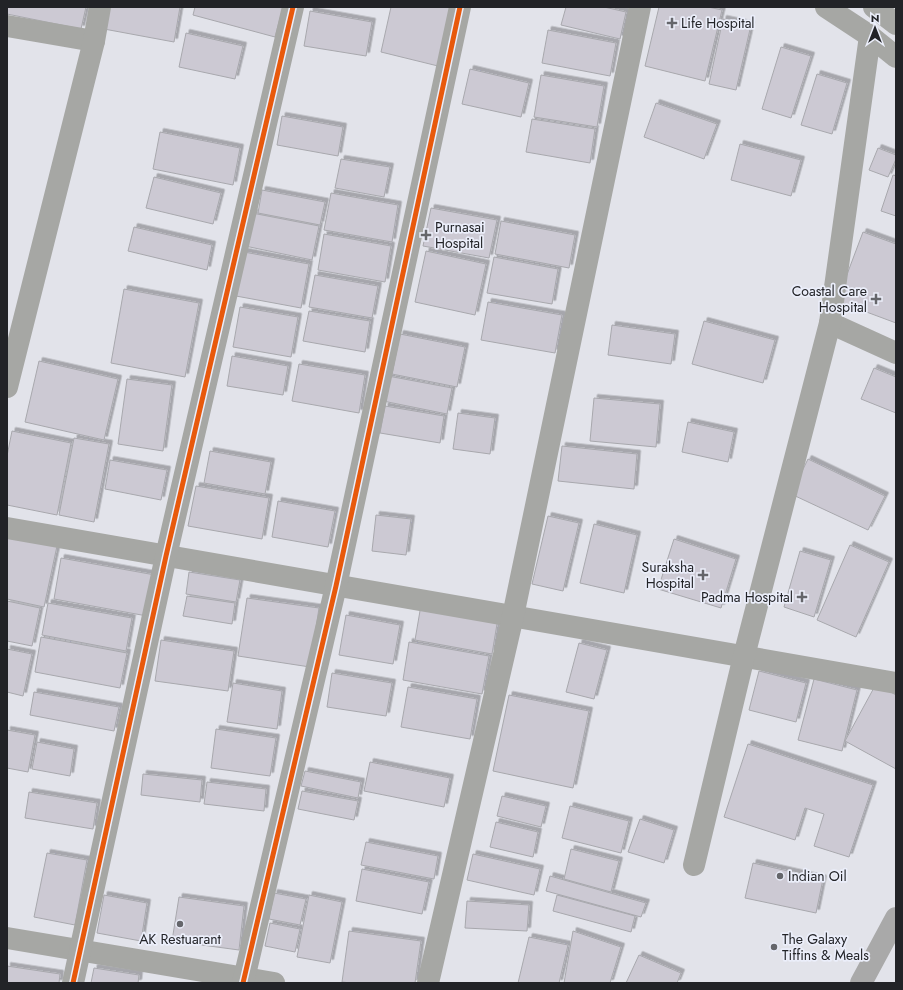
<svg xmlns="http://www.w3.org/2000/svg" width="903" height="990" font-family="Jost,sans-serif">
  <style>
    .building { fill: #ccc9d3; stroke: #a8a8ad; filter: url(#shadow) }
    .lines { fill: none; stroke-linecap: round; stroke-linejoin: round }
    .minor { stroke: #a6a7a4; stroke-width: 22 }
    .major { stroke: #a9a9a9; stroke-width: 22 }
    .cycleway-casing { stroke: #ebeefa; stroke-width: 8 }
    .cycleway { stroke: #e8590c; stroke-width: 5 }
    .poi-dot { fill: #65666b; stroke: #ebeefa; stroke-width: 1.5 }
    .labels { text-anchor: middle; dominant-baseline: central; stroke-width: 3.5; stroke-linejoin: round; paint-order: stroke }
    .poi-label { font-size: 14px; fill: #222327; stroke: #ebeefa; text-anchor: start }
  </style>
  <defs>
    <filter id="shadow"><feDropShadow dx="3.5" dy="-3.5" stdDeviation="0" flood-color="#0004"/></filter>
  </defs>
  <rect width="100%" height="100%" fill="#e2e3ea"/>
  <!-- building -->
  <g class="building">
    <path d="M7 7H86L81 29 7 14Z"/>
    <path d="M107 7H180L174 42 104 29Z"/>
    <path d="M195 7H283L275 37 193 15Z"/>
    <path d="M391 7H452L438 66 381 52Z"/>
    <path d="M566 7H604L626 12 620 39 561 25Z"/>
    <path d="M659 7H708L722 10 705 81 645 66Z"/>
    <path d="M310 11 372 22 366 56 304 46Z"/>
    <path d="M723 19 751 25 736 90 709 84Z"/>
    <path d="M548 30 616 43 610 76 542 63Z"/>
    <path d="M186 33 243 46 235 79 179 67Z"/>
    <path d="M781 47 811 56 791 118 762 109Z"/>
    <path d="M470 69 529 83 521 117 462 104Z"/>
    <path d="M817 74 847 83 832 134 801 125Z"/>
    <path d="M541 75 604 86 597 127 534 117Z"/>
    <path d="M656 103 717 124 704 159 644 137Z"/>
    <path d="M282 116 343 127 338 156 277 145Z"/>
    <path d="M532 119 595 129 590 163 526 152Z"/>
    <path d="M160 132 240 148 233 185 153 169Z"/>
    <path d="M740 144 801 160 791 196 731 180Z"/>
    <path d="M878 148 896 155V159L888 177 869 170Z"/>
    <path d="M341 159 390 167 384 197 335 188Z"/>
    <path d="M893 175 896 176V216L881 211Z"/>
    <path d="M154 177 221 193 213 224 146 208Z"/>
    <path d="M262 190 325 202 320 225 258 213Z"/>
    <path d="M331 193 398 205 392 242 324 230Z"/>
    <path d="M431 208 497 220 489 258 423 246Z"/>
    <path d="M252 213 319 226 312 260 245 246Z"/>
    <path d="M501 221 575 235 569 268 495 254Z"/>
    <path d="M134 227 212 245 207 270 128 251Z"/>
    <path d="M863 232 896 244V323L837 301Z"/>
    <path d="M324 234 391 246 385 282 318 270Z"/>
    <path d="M426 251 486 264 475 315 415 302Z"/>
    <path d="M244 252 309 264 301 308 236 296Z"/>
    <path d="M494 257 558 269 552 304 487 293Z"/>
    <path d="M315 275 378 286 372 318 309 307Z"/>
    <path d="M124 289 199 303 185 377 111 363Z"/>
    <path d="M488 302 562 315 555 353 481 340Z"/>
    <path d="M240 307 298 317 291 357 233 347Z"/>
    <path d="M309 311 370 321 365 352 303 341Z"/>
    <path d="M704 321 775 340 763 383 692 364Z"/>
    <path d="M612 325 675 334 671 364 608 355Z"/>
    <path d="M400 334 465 347 457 387 392 374Z"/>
    <path d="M232 356 288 366 283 395 227 386Z"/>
    <path d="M39 361 118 379 104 440 25 422Z"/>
    <path d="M299 364 365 375 359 413 292 401Z"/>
    <path d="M874 368 896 377V413L861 399Z"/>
    <path d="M388 376 452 388 447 414 383 401Z"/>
    <path d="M127 379 172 385 163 451 118 444Z"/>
    <path d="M594 398 660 404 656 447 590 441Z"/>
    <path d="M385 406 444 416 440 443 380 433Z"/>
    <path d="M458 413 495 418 490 454 453 449Z"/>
    <path d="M688 422 734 432 728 462 682 452Z"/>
    <path d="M12 431 71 443 57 515 7 505V456Z"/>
    <path d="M74 438 109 444 94 522 59 515Z"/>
    <path d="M562 446 637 454 634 489 558 481Z"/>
    <path d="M210 451 271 462 265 494 204 483Z"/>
    <path d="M808 459 885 496 868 530 791 494Z"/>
    <path d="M110 460 167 470 161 500 105 489Z"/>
    <path d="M196 486 269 498 262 539 188 526Z"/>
    <path d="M278 501 335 511 328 547 272 537Z"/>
    <path d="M376 515 411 519 406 555 372 551Z"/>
    <path d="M548 516 579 523 563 591 532 584Z"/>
    <path d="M594 524 637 535 624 593 580 583Z"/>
    <path d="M7 536 57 546 44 607 7 599Z"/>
    <path d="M674 539 736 559 721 608 658 589Z"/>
    <path d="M850 545 889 562 856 637 817 620Z"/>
    <path d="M800 551 831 560 814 617 784 607Z"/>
    <path d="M61 558 155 575 147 616 54 599Z"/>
    <path d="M189 572 240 580 236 602 186 594Z"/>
    <path d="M187 596 235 603 232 624 183 616Z"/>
    <path d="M247 598 319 608 310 667 238 656Z"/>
    <path d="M7 601 40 608 32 646 7 641Z"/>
    <path d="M48 603 132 618 126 651 42 635Z"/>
    <path d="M421 605 498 618 492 654 415 640Z"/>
    <path d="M346 615 400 625 393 664 339 655Z"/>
    <path d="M41 637 127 653 120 688 35 672Z"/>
    <path d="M161 640 234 651 228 691 155 681Z"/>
    <path d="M409 642 489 656 482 694 403 680Z"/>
    <path d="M579 643 607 650 594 699 566 692Z"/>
    <path d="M7 649 32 654 23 696 7 692Z"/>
    <path d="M759 671 806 683 796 722 749 710Z"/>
    <path d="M332 673 392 683 386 716 327 707Z"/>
    <path d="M814 679 857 690 842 751 798 740Z"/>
    <path d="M233 683 282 691 277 729 227 722Z"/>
    <path d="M876 684 896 695V769L845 741Z"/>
    <path d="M408 687 477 699 470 739 401 727Z"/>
    <path d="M34 692 119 707 114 731 30 715Z"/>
    <path d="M509 695 589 711 573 788 493 771Z"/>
    <path d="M216 729 276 738 270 776 211 768Z"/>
    <path d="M7 730 35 735 28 772 7 768Z"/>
    <path d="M37 742 74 749 70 776 32 769Z"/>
    <path d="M748 744 873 785 849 857 814 846 824 814 805 808 795 840 724 817Z"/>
    <path d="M370 762 450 778 444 807 364 791Z"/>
    <path d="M305 771 361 782 358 798 301 786Z"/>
    <path d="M143 774 202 780 200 802 141 795Z"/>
    <path d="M207 782 266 789 264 811 204 804Z"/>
    <path d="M302 791 358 801 354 820 298 809Z"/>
    <path d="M29 792 97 803 93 829 25 818Z"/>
    <path d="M502 796 546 806 541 827 497 816Z"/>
    <path d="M570 806 629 821 621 853 562 838Z"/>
    <path d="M640 819 674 830 664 863 628 852Z"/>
    <path d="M496 822 538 832 533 857 490 847Z"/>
    <path d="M366 842 438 856 434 879 361 865Z"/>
    <path d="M571 849 619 861 611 892 564 879Z"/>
    <path d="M47 853 87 860 75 925 34 917Z"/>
    <path d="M473 854 540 869 534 895 467 880Z"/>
    <path d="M753 863 823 879 816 913 745 898Z"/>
    <path d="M362 869 429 882 422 914 356 901Z"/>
    <path d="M550 876 646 903 641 917 546 891Z"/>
    <path d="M274 893 306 899 300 925 269 919Z"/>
    <path d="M104 895 147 903 141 941 97 933Z"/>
    <path d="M309 895 342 902 330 963 297 957Z"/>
    <path d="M557 895 635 916 631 932 553 911Z"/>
    <path d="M179 897 244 906 239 950 172 941Z"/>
    <path d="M467 901 529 905 527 931 465 928Z"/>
    <path d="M270 923 300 929 295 952 265 946Z"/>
    <path d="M349 931 421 941 415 983H351L342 982Z"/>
    <path d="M573 931 621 947 610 983H564Z"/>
    <path d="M529 937 568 945 559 983H518Z"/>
    <path d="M639 955 681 973 677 983H626Z"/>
    <path d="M7 966 60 974 59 983H7Z"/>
    <path d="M94 968 139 975 138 983H91Z"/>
  </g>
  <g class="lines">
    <!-- minor -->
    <g class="minor">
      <path d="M826 7 870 36 896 57"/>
      <path d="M874 7 896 24"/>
      <path d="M7 26 94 41"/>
      <path d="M830 323 896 353"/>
      <path d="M7 387 94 41 100 7"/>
      <path d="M7 528 896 683"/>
      <path d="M694 865 744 656 830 323 870 36"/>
      <path d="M7 938 274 983"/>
      <path d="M73 983 166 556 293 7"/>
      <path d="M243 983 336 586 460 7"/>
      <path d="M428 983 513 616 640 7"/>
    </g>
    <!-- major -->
    <path class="major" d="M861 983 896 918"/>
    <defs>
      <g id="cycleway">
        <path d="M73 983 166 556 293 7"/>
        <path d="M243 983 336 586 460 7"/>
      </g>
    </defs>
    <!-- cycleway casing -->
    <use href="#cycleway" class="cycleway-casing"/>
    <!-- cycleway -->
    <use href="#cycleway" class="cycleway"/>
  </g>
  <!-- markers -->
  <g class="poi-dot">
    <path d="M670 17h4v4h4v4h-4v4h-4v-4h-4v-4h4z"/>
    <path d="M424 229h4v4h4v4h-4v4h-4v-4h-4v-4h4z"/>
    <path d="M874 293h4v4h4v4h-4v4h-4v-4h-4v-4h4z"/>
    <path d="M701 569h4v4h4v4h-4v4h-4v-4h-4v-4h4z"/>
    <path d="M800 591h4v4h4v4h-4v4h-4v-4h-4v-4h4z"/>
    <circle cx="780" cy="876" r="4"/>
    <circle cx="180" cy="924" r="4"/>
    <circle cx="774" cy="947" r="4"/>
  </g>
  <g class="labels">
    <!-- poi labels -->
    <g class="poi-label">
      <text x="681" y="23">Life Hospital</text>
      <text x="435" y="227">Purnasai<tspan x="435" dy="16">Hospital</tspan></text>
      <text x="867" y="291" text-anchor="end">Coastal Care<tspan x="867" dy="16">Hospital</tspan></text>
      <text x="694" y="567" text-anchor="end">Suraksha<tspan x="694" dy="16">Hospital</tspan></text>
      <text x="793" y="597" text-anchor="end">Padma Hospital</text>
      <text x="788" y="876">Indian Oil</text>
      <text x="180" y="939" text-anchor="middle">AK Restuarant</text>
      <text x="782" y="939">The Galaxy<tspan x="782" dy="16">Tiffins &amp; Meals</tspan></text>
    </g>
  </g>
  <!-- border -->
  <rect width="903" height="990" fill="none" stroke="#222327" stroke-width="16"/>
  <!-- north arrow -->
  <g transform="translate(875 28)" stroke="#ebeefa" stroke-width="3" paint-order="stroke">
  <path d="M0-3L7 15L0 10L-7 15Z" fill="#222327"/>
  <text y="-6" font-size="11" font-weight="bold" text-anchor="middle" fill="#222327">N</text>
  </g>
</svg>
